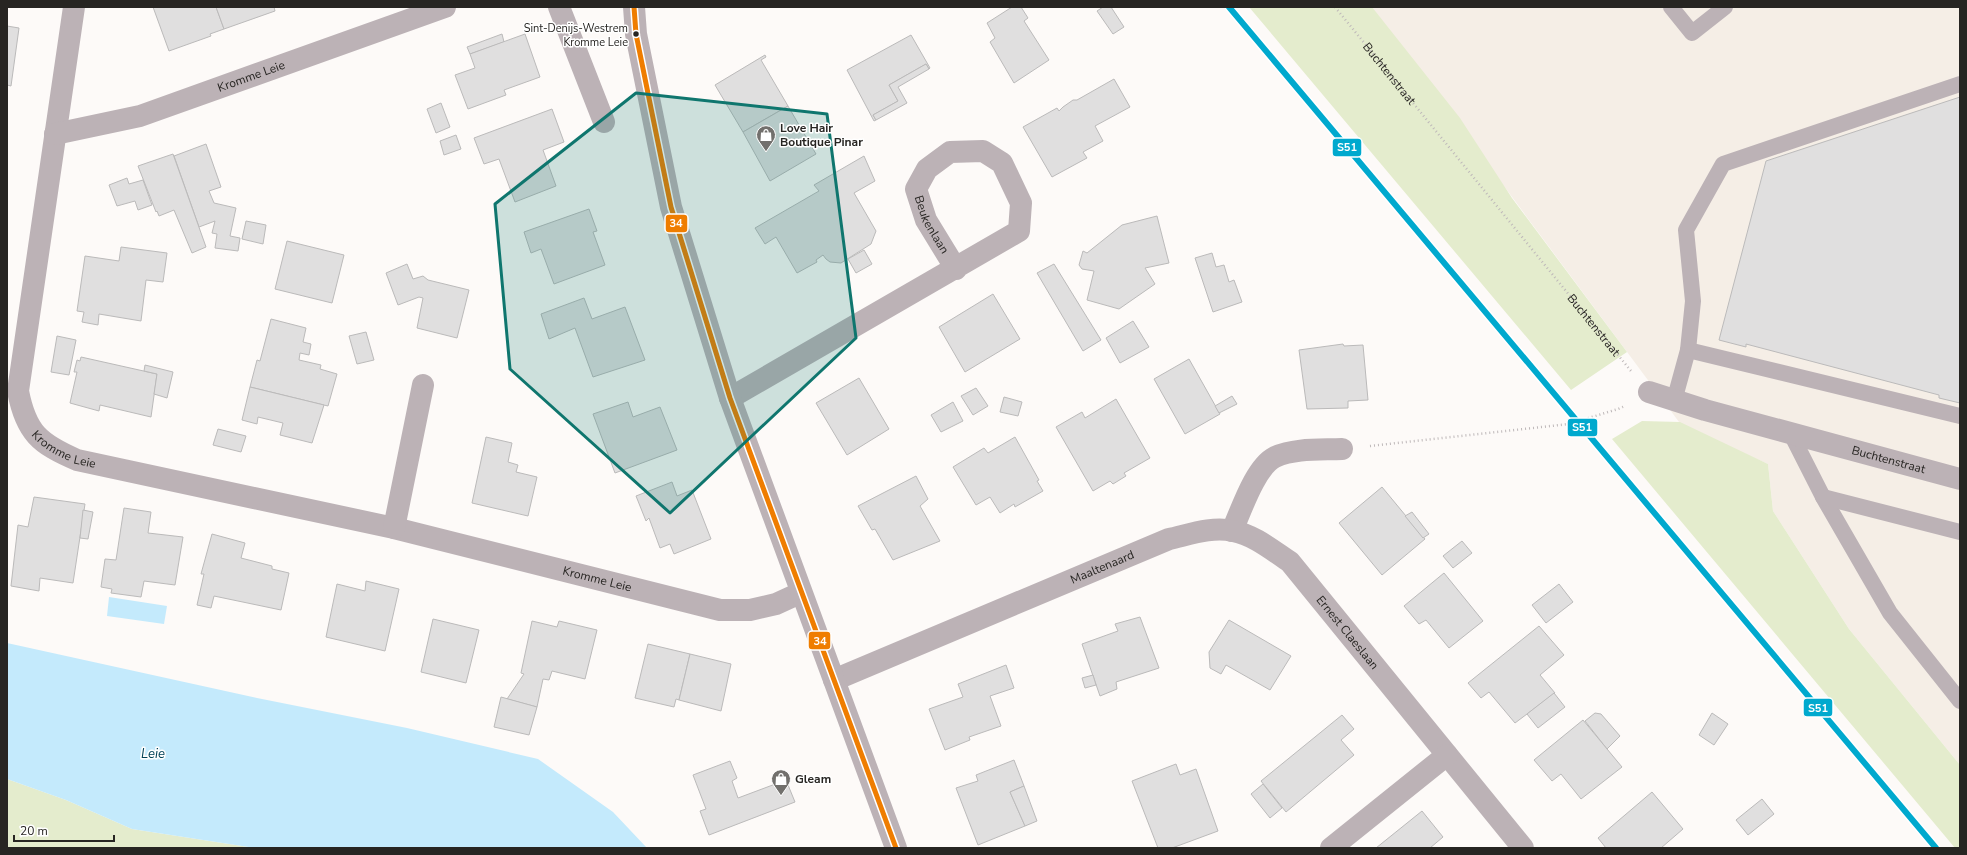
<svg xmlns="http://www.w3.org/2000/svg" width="1967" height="855" font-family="'Nunito Sans',sans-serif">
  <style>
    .built { fill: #f5eee6 }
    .green { fill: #e4eccd }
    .water { fill: #c4eafc }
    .building { fill: #e0dfdf; stroke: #bbbaba }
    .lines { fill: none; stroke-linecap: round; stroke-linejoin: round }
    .path { stroke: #beb8b9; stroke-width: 2.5; stroke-dasharray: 1 3; stroke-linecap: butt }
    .service { stroke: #bcb2b6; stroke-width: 16 }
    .minor { stroke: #bcb2b6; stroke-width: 22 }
    .tertiary { stroke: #bcb2b6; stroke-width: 22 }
    .bus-1-casing { stroke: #fff; stroke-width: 8 }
    .bus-1 { stroke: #ef7d00; stroke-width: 5 }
    .rail-1-casing { stroke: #fff; stroke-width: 9 }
    .rail-1 { stroke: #00a9ce; stroke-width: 6 }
    .marked { fill: #0f766e; fill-opacity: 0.2; stroke: #0f766e; stroke-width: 3; stroke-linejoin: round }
    .bus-dot { fill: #272522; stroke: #fff; stroke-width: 1.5 }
    .labels { text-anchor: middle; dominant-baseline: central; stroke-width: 3; stroke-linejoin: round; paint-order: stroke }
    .bus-label { font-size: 11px; fill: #272522; stroke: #fff; text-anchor: end }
    .street-label { font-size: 12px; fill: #272522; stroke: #fff }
    .poi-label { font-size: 12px; font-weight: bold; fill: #272522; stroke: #fff; text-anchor: start }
    .water-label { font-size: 13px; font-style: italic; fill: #004157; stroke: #fff }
    .line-badge { stroke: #fff; stroke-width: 1.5 }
    .badge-label { font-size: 11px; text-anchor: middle; font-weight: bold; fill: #fff }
  </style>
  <rect width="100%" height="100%" fill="#fdfaf8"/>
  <!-- built -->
  <path class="built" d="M1371 7H1960V765L1849 629 1773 511 1768 464 1682 426Z"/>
  <!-- green -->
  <g class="green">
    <path d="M1249 7H1372L1460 118 1512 198 1627 352 1571 390Z"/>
    <path d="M1642 421 1680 422 1768 464 1773 511 1849 629 1960 765V848H1955L1612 439Z"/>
    <path d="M7 779 66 800 132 829 255 848H7Z"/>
  </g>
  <!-- water -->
  <g class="water">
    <path d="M109 597 167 606 164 624 107 616Z"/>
    <path d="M7 643 257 698 407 728 538 759 613 812 647 848H255L132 829 66 800 7 779Z"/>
  </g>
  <!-- building -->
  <g class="building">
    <path d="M153 7H216L224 29 210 34 211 36 169 51Z"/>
    <path d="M216 7H274L275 11 224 29Z"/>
    <path d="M1012 7H1021L1028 18 1024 21 1049 60 1014 83 990 42 995 38 987 23Z"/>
    <path d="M1103 7H1111L1124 27 1113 34 1097 11Z"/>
    <path d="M7 26 19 28 11 86 7 85Z"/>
    <path d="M502 34 504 42 470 54 467 47Z"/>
    <path d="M525 34 540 77 504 90 506 95 468 109 455 75 475 68 470 54Z"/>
    <path d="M911 35 930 68 929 69 926 64 889 85 898 101 873 115 876 120 874 121 847 70Z"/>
    <path d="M765 55 766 57 761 60 788 106 743 132 715 85Z"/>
    <path d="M926 64 929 69 898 87 907 103 876 120 873 115 898 101 889 85Z"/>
    <path d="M1114 79 1130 107 1095 126 1103 141 1083 152 1087 158 1052 177 1023 127 1057 108 1059 111 1063 107 1073 100H1077Z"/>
    <path d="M1960 97V403L1939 398V395L1746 344V347L1719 340 1766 161Z"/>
    <path d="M441 103 450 127 436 133 427 109Z"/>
    <path d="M788 106 816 154 770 181 743 132Z"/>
    <path d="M552 109 564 142 543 150 556 186 515 202 499 159 484 164 474 138Z"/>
    <path d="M456 135 461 149 444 155 440 141Z"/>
    <path d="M206 144 221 187 209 191 214 203 236 208 230 236 240 238 238 251 215 248 217 234 212 233 215 221 199 227 174 156Z"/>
    <path d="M173 154 206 247 192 253 174 210 159 216 157 211 156 212 138 166Z"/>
    <path d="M864 156 875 181 854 193 876 231 871 244 841 263 830 262 826 259 823 255 816 260 817 262 797 273 776 237 765 244 755 228 819 191 814 185Z"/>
    <path d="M127 178 129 184 143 180 152 205 138 210 135 201 117 206 109 185Z"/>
    <path d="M589 209 597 231 593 232 605 265 554 284 541 249 531 253 524 232Z"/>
    <path d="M1157 216 1169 263 1145 268 1155 284 1119 309 1087 300 1094 271 1082 269 1079 265 1083 251 1087 253 1122 225Z"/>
    <path d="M246 221 266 225 263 244 242 239Z"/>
    <path d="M287 241 344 255 332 303 275 289Z"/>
    <path d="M121 247 167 253 163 282 146 280 141 321 99 314 98 325 82 322 84 312 77 311 85 256 119 261Z"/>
    <path d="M864 250 872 264 856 273 848 259Z"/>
    <path d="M1212 253 1216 267 1224 265 1229 282 1234 280 1242 302 1213 312 1195 258Z"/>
    <path d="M407 264 413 279 423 276 428 280 469 290 457 338 417 328 423 298 419 297 398 305 386 273Z"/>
    <path d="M1054 264 1101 340 1083 351 1037 273Z"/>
    <path d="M993 294 1020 339 965 372 939 327Z"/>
    <path d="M584 298 592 319 625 307 645 360 593 377 575 328 549 339 541 314Z"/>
    <path d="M271 319 306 328 303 342 311 344 309 355 300 353 299 360 321 365 320 369 337 374 328 406 250 387 257 360 260 361Z"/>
    <path d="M1133 321 1149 347 1120 363 1106 338Z"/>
    <path d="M366 332 374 360 357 364 349 336Z"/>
    <path d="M57 336 76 340 69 375 51 372Z"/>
    <path d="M1343 344 1344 346 1363 345 1368 400 1348 401V408L1307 409 1299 350Z"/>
    <path d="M81 357 157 374 151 417 100 405 99 411 70 403 77 372H74L77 360 80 361Z"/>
    <path d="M1189 359 1220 414 1185 434 1154 379Z"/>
    <path d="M145 365 173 372 167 398 154 394 157 374 144 371Z"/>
    <path d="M859 378 889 429 847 455 816 403Z"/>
    <path d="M250 387 324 405 312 443 280 435 283 423 258 417 257 424 242 420Z"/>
    <path d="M976 388 988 406 973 415 961 396Z"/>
    <path d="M1232 396 1237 404 1219 413 1215 406Z"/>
    <path d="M1004 397 1022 402 1018 416 1000 412Z"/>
    <path d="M1116 399 1150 458 1124 473 1126 476 1113 484 1110 481 1093 491 1056 427 1082 412 1085 418Z"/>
    <path d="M628 402 633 417 660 407 677 450 615 473 593 414Z"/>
    <path d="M953 402 963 421 941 432 931 415Z"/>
    <path d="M218 429 246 436 241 452 213 445Z"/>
    <path d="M486 437 512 443 508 462 518 465 516 472 537 477 528 516 472 503Z"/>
    <path d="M1015 437 1039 480 1037 481 1043 491 1015 507 1014 504 1000 513 990 497 976 505 953 467 984 448 988 453Z"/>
    <path d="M916 476 928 499 920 506 940 541 893 560 875 529 872 530 858 506Z"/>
    <path d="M672 482 677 496 692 490 711 539 674 554 670 544 660 548 649 518 646 521 636 496Z"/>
    <path d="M1382 487 1425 539 1382 575 1339 523Z"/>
    <path d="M34 497 85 504 73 583 40 578 39 591 11 586 18 525 28 527Z"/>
    <path d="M124 508 151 512 148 533 183 537 175 585 144 581 141 597 111 593 112 589 101 587 105 559 116 560Z"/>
    <path d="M83 510 93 512 88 539 80 538Z"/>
    <path d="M1412 512 1429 534 1423 538 1405 516Z"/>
    <path d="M212 534 245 543 241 558 272 566V569L289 573 281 610 214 596 211 608 197 605 204 574H201Z"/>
    <path d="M1462 541 1472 553 1453 568 1443 556Z"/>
    <path d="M1444 573 1483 621 1449 648 1426 620 1419 624 1404 606Z"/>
    <path d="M366 581 399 589 385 651 326 637 337 584 365 591Z"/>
    <path d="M1559 584 1573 602 1546 623 1532 605Z"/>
    <path d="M1140 617 1159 668 1116 682 1117 689 1100 696 1082 644 1118 631 1115 624Z"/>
    <path d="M433 619 479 630 466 683 421 672Z"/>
    <path d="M1229 620 1291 656 1270 690 1226 665 1221 674 1210 668 1209 652Z"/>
    <path d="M532 621 557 627 559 621 597 630 585 679 552 671 549 680 543 679 537 707 507 699 524 674 521 673Z"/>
    <path d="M1539 626 1564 655 1540 675 1555 693 1515 723 1489 692 1481 698 1468 683Z"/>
    <path d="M648 644 690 654 679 700 676 699 674 707 635 698Z"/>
    <path d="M690 654 731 664 721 711 679 700Z"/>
    <path d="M1006 665 1014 688 990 696 1001 726 969 737 970 740 945 750 929 709 963 697 958 684Z"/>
    <path d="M1093 675 1096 685 1085 688 1082 678Z"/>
    <path d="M1554 693 1565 707 1538 728 1527 714Z"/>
    <path d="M501 697 537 707 529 735 494 727Z"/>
    <path d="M1595 713 1601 714 1620 736 1607 749 1585 721Z"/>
    <path d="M1712 713 1728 724 1714 745 1699 735Z"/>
    <path d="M1342 715 1354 729 1341 740 1354 755 1286 812 1261 781Z"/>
    <path d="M1583 720 1622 767 1581 799 1561 774 1552 781 1534 760Z"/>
    <path d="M1014 760 1024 786 1010 792 1025 826 978 845 956 788 978 781 976 775Z"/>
    <path d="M730 761 737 778 732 781 738 798 786 780 795 802 709 835 700 811 706 809 693 775Z"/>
    <path d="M1176 764 1180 775 1196 769 1218 831 1172 848H1158L1132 781Z"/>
    <path d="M1263 784 1282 808 1270 818 1251 794Z"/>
    <path d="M1024 786 1037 821 1025 826 1010 792Z"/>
    <path d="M1652 792 1683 829 1661 848H1606L1598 838Z"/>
    <path d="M1762 799 1774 814 1748 835 1736 820Z"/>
    <path d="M1422 811 1443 837 1430 848H1376Z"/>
  </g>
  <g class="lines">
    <!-- path -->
    <g class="path">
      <path id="s1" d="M1335 7 1631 371"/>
      <path d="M1370 446 1569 424 1618 409 1625 406"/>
    </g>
    <!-- service -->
    <g class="service">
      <path d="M1671 7 1692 33 1725 7"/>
      <path d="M1688 350 1960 416"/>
      <path d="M1674 401 1688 350 1693 301 1686 230 1723 164 1960 84"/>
      <path d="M1791 434 1823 497 1890 613 1960 701"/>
      <path d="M1823 497 1960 532"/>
    </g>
    <!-- minor -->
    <g class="minor">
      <path id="s2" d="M74 7 18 391C26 433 40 444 77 460L394 528 720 610H750L776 604 800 593"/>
      <path d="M559 7 604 122"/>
      <path id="s3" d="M55 134 140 116 445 7"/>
      <path id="s4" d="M1649 392 1705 410 1960 479"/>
      <path id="s5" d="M730 398 1019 231 1021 203 1002 163 983 151 950 152 927 169 916 189 926 220 956 269"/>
      <path d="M394 528 423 385"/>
      <path d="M1232 531C1241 511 1255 467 1275 457 1295 448 1321 450 1342 449"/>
      <path id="s6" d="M834 680 1169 539C1188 535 1212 526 1233 531 1254 535 1272 550 1290 562L1523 848"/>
      <path d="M1331 848 1447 755"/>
    </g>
    <!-- tertiary -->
    <path class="tertiary" d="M634 7 636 34 671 207 730 398 896 848"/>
    <defs>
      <path id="bus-1" d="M634 7 636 34 671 207 730 398 896 848"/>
    </defs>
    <!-- bus-1 casing -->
    <use href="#bus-1" class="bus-1-casing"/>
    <!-- bus-1 -->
    <use href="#bus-1" class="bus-1"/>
    <defs>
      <path id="rail-1" d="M1229 7 1936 848"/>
    </defs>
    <!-- rail-1 casing -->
    <use href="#rail-1" class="rail-1-casing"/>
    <!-- rail-1 -->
    <use href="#rail-1" class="rail-1"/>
  </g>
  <!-- marked area -->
  <path class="marked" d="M636 93 827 114 856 338 670 513 510 369 495 204Z"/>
  <!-- icons -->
  <defs>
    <symbol id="shop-pin" viewBox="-11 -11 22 30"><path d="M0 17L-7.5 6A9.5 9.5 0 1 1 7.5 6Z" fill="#72706d" stroke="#fff"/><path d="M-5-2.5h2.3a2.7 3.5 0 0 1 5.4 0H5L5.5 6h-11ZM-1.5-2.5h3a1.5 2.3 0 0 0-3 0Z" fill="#fff"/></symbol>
  </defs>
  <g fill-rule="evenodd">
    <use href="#shop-pin" x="755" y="124" width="22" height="30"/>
    <use href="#shop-pin" x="770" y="768" width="22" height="30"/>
  </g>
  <!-- markers -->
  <circle class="bus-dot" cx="636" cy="34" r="3.5"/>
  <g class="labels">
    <!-- bus labels -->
    <g class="bus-label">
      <text x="628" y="28">Sint-Denijs-Westrem<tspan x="628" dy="14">Kromme Leie</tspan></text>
    </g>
    <!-- street labels -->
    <g class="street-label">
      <text stroke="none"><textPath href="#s1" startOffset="86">Buchtenstraat</textPath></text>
      <text stroke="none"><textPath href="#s3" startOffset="205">Kromme Leie</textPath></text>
      <text stroke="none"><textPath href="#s5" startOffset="552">Beukenlaan</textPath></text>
      <text stroke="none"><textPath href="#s1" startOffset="410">Buchtenstraat</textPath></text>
      <text stroke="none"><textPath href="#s2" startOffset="468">Kromme Leie</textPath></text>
      <text stroke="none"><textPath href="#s4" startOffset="249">Buchtenstraat</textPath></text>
      <text stroke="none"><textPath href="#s6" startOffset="291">Maaltenaard</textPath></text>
      <text stroke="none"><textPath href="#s2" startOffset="1018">Kromme Leie</textPath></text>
      <text stroke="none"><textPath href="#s6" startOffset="585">Ernest Claeslaan</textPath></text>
    </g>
    <!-- poi labels -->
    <g class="poi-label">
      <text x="780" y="128">Love Hair<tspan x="780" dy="14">Boutique Pinar</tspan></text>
      <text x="795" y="779">Gleam</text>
    </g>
    <!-- water labels -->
    <g class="water-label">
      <text x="153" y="754">Leie</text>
    </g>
  </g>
  <g class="line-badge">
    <rect x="1332" y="138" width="30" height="19" rx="4" fill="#00a9ce"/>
    <rect x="665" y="214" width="23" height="19" rx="4" fill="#ef7d00"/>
    <rect x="1567" y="418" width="31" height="19" rx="4" fill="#00a9ce"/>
    <rect x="808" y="631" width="23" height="19" rx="4" fill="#ef7d00"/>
    <rect x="1803" y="698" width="30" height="19" rx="4" fill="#00a9ce"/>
  </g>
  <g class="badge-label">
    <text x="1347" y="151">S51</text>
    <text x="676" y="227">34</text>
    <text x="1582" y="431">S51</text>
    <text x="820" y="645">34</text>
    <text x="1818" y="712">S51</text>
  </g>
  <!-- border -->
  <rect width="1967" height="855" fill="none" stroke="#272522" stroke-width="16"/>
  <!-- scale -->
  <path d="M14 835v6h100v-6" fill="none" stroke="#272522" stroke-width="2"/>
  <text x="20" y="835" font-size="12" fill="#272522" stroke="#ffffff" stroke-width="3" paint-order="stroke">20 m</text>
</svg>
